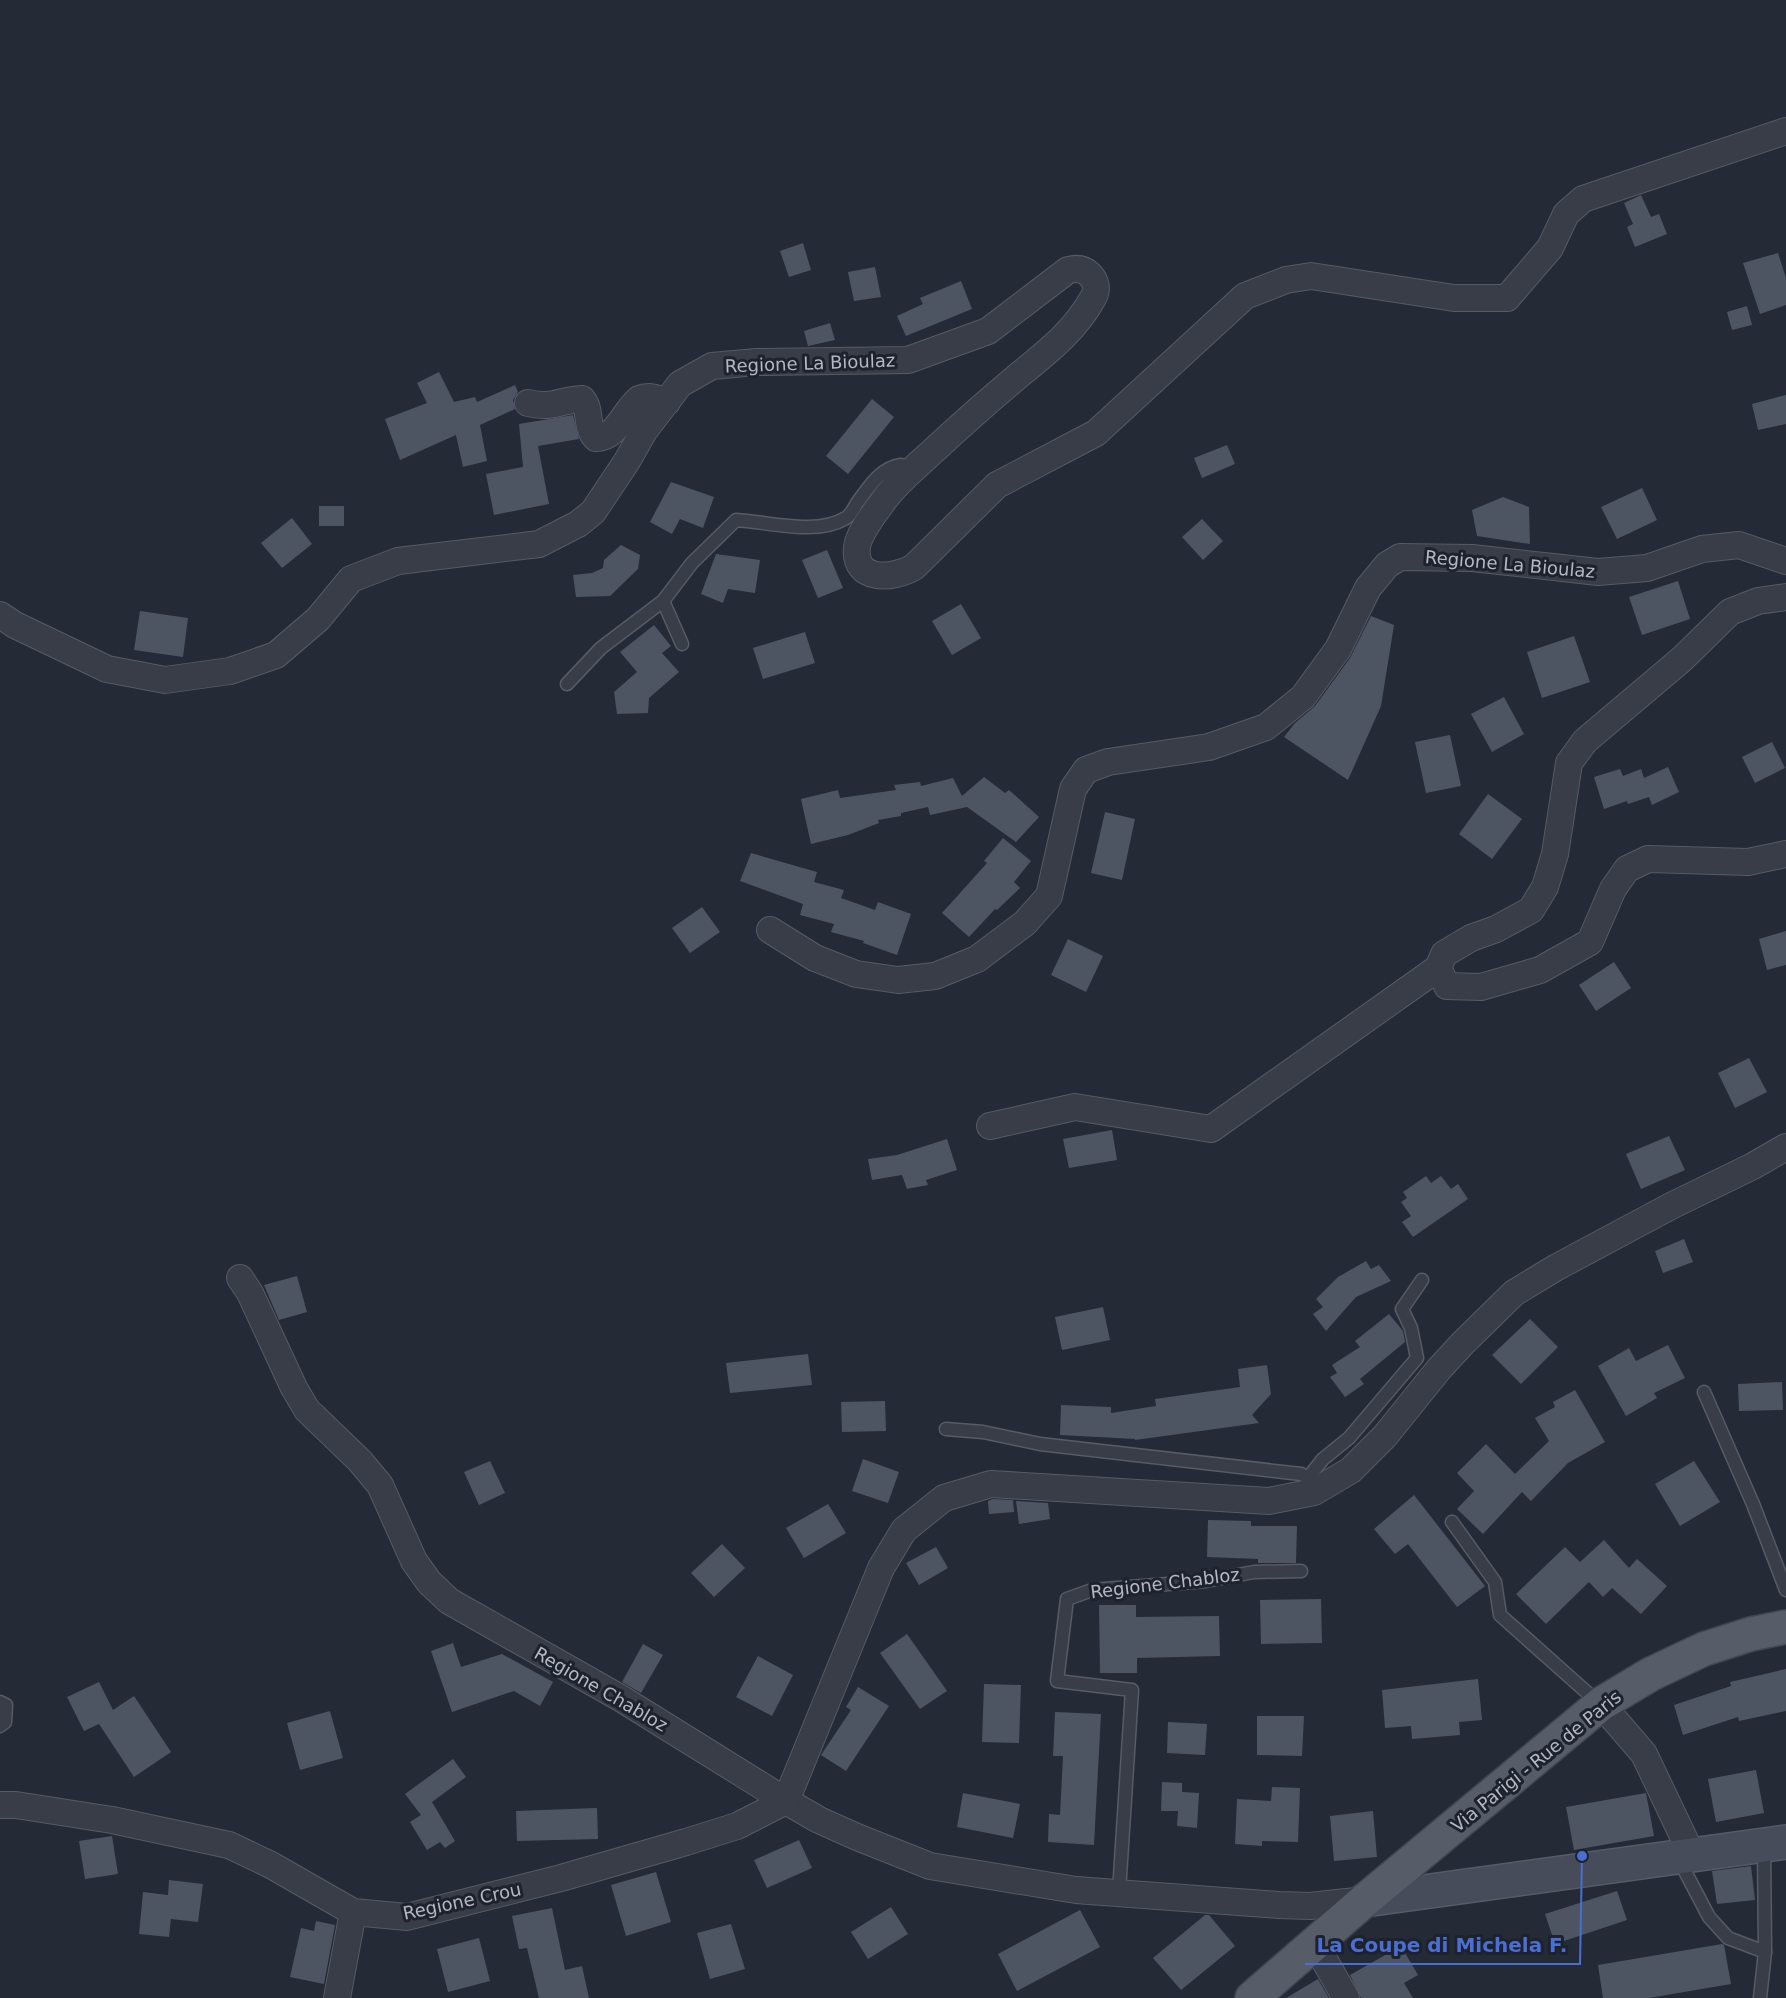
<svg xmlns="http://www.w3.org/2000/svg" width="1786" height="1998" font-family="'DejaVu Sans',sans-serif">
  <style>
    .building { fill: #4d5563 }
    .lines { fill: none; stroke-linecap: round; stroke-linejoin: round }
    .lane-casing { stroke: #565b66; stroke-width: 15 }
    .street-casing { stroke: #565b66; stroke-width: 28 }
    .secondary-casing { stroke: #565b66; stroke-width: 36 }
    .primary-casing { stroke: #414651; stroke-width: 36 }
    .lane { stroke: #383d48; stroke-width: 12 }
    .street { stroke: #383d48; stroke-width: 26 }
    .secondary { stroke: #464c5a; stroke-width: 33 }
    .primary { stroke: #565c68; stroke-width: 33 }
    .labels { text-anchor: middle; dominant-baseline: central; stroke-width: 6; stroke-linejoin: round; paint-order: stroke }
    .street-label { font-size: 18px; fill: #b3b8c4; stroke: #1d222d }
    .leader { fill: none; stroke: #4a6ed2; stroke-width: 2 }
    .callout-dot { fill: #4a6ed2; stroke: #1d222d; stroke-width: 2 }
    .callout-label { font-size: 20px; text-anchor: middle; font-weight: bold; fill: #4a6ed2; stroke: #1d222d; stroke-width: 6; stroke-linejoin: round; paint-order: stroke }
  </style>
  <rect width="100%" height="100%" fill="#242b37"/>
  <!-- building -->
  <g class="building">
    <path d="M1641 195 1651 217 1659 214 1667 234 1635 247 1627 227 1633 224 1624 203Z"/>
    <path d="M803 243 811 270 789 277 780 251Z"/>
    <path d="M1778 253 1786 278V305L1760 314 1743 263Z"/>
    <path d="M875 267 881 297 854 301 848 272Z"/>
    <path d="M961 281 972 309 906 336 897 316 923 304 920 298Z"/>
    <path d="M1747 306 1752 325 1732 330 1727 312Z"/>
    <path d="M830 323 835 340 808 346 804 331Z"/>
    <path d="M439 372 454 402 475 397 477 402 515 385 518 392 513 400 515 409 480 425 487 461 463 467 456 435 400 460 385 419 427 403 417 383Z"/>
    <path d="M1786 395V424L1758 430 1752 404Z"/>
    <path d="M872 399 894 417 848 474 826 456Z"/>
    <path d="M573 415 579 439 538 446 549 504 494 515 486 474 523 467 519 424Z"/>
    <path d="M1227 445 1235 464 1202 478 1194 458Z"/>
    <path d="M671 482 714 497 703 528 680 519 672 534 650 522Z"/>
    <path d="M1642 488 1657 520 1617 539 1601 507Z"/>
    <path d="M1503 497 1529 507 1530 544 1477 536 1472 510Z"/>
    <rect x="319" y="506" width="25" height="20"/>
    <path d="M292 518 312 544 282 568 261 543Z"/>
    <path d="M1202 519 1223 541 1203 560 1182 537Z"/>
    <path d="M621 545 640 555 638 569 610 596 576 597 573 575 592 573 603 568 604 560Z"/>
    <path d="M827 550 843 588 818 598 802 560Z"/>
    <path d="M716 554 760 560 755 593 728 589 723 603 701 594Z"/>
    <path d="M1678 581 1690 619 1642 635 1629 597Z"/>
    <path d="M961 604 981 638 952 655 932 621Z"/>
    <path d="M140 611 188 618 183 657 134 650Z"/>
    <path d="M1371 616 1394 625 1381 706 1348 780 1284 737 1295 723 1315 706 1350 658Z"/>
    <path d="M654 625 671 646 662 653 679 672 649 698 648 713 617 714 614 692 637 672 620 652Z"/>
    <path d="M805 632 815 663 763 679 753 648Z"/>
    <path d="M1574 636 1590 682 1542 698 1527 652Z"/>
    <path d="M1504 697 1524 734 1492 752 1471 714Z"/>
    <path d="M1450 735 1461 786 1426 793 1415 742Z"/>
    <path d="M1772 742 1785 768 1755 783 1742 757Z"/>
    <path d="M1668 767 1679 792 1652 805 1649 797 1628 804 1627 801 1604 809 1594 777 1620 769 1623 776 1641 769 1644 778Z"/>
    <path d="M984 777 1005 793 1009 790 1039 817 1016 842 967 807 930 815 928 807 901 813V816L878 820 879 823 848 835 811 844 801 799 838 790 840 798 896 790 894 785 920 782 921 786 953 778 962 796Z"/>
    <path d="M1488 794 1522 819 1492 859 1459 834Z"/>
    <path d="M1105 812 1135 819 1122 880 1091 873Z"/>
    <path d="M1003 838 1031 861 1014 882 1020 888 997 910 995 909 969 937 942 913 987 863 984 861Z"/>
    <path d="M751 853 817 872 814 882 844 890 841 898 875 910 878 902 911 914 897 955 863 943 864 941 831 932 834 924 800 915 803 904 740 881Z"/>
    <path d="M702 907 720 932 690 953 672 928Z"/>
    <path d="M1786 931V965L1767 970 1759 939Z"/>
    <path d="M1068 939 1103 956 1086 992 1051 975Z"/>
    <path d="M1614 962 1631 988 1596 1011 1579 985Z"/>
    <path d="M1749 1058 1767 1092 1735 1108 1718 1073Z"/>
    <path d="M1112 1130 1117 1160 1069 1168 1063 1139Z"/>
    <path d="M1669 1136 1685 1170 1641 1189 1626 1154Z"/>
    <path d="M947 1139 957 1170 926 1180 928 1185 907 1189 902 1175 872 1180 868 1159 897 1155Z"/>
    <path d="M1426 1176 1431 1183 1441 1176 1451 1189 1458 1184 1468 1199 1413 1237 1402 1222 1411 1216 1401 1202 1407 1198 1403 1192Z"/>
    <path d="M1684 1239 1693 1262 1663 1273 1655 1251Z"/>
    <path d="M1366 1261 1371 1269 1379 1265 1391 1281 1356 1297 1326 1331 1313 1314 1323 1307 1316 1299 1338 1277Z"/>
    <path d="M297 1276 307 1312 279 1320 264 1285Z"/>
    <path d="M1103 1307 1110 1340 1062 1350 1055 1317Z"/>
    <path d="M1389 1314 1403 1331 1405 1342 1360 1379 1364 1384 1345 1397 1330 1377 1337 1373 1332 1365 1360 1347 1355 1341Z"/>
    <path d="M1530 1319 1558 1347 1521 1384 1492 1355Z"/>
    <path d="M1668 1345 1685 1378 1654 1393 1657 1398 1626 1416 1598 1366 1629 1348 1636 1361Z"/>
    <path d="M808 1354 812 1385 730 1393 726 1363Z"/>
    <path d="M1267 1365 1271 1394 1252 1415 1259 1423 1135 1440V1439L1060 1435 1061 1405 1111 1407V1413L1156 1406 1155 1399 1240 1387 1238 1369Z"/>
    <path d="M1782 1382 1783 1410 1739 1411 1738 1384Z"/>
    <path d="M1575 1390 1605 1442 1568 1463 1531 1501 1522 1492 1483 1534 1457 1509 1474 1491 1457 1473 1486 1444 1515 1474 1549 1441 1535 1418 1555 1407 1553 1402Z"/>
    <path d="M885 1401 886 1431 842 1432 841 1402Z"/>
    <path d="M863 1459 899 1472 888 1503 852 1491Z"/>
    <path d="M490 1461 505 1493 479 1505 464 1472Z"/>
    <path d="M1694 1461 1720 1502 1680 1526 1655 1484Z"/>
    <path d="M1414 1495 1485 1586 1457 1607 1408 1544 1395 1554 1374 1529Z"/>
    <path d="M993 1499 1013 1500 1014 1512 989 1514 988 1501Z"/>
    <path d="M1016 1501 1048 1503 1050 1519 1019 1524Z"/>
    <path d="M828 1504 846 1533 804 1558 786 1528Z"/>
    <path d="M1208 1520 1251 1521V1526H1297L1296 1563H1258V1559L1207 1557Z"/>
    <path d="M1604 1540 1629 1568 1637 1559 1667 1586 1641 1614 1612 1588 1603 1597 1589 1582 1546 1624 1516 1594 1565 1547 1580 1562Z"/>
    <path d="M722 1544 745 1568 714 1597 691 1573Z"/>
    <path d="M936 1547 948 1568 919 1585 906 1563Z"/>
    <path d="M1321 1599 1322 1643 1261 1644 1260 1600Z"/>
    <path d="M1099 1605H1136V1617L1219 1616 1220 1656 1137 1658V1673H1100Z"/>
    <path d="M907 1634 947 1691 920 1709 880 1653Z"/>
    <path d="M453 1643 461 1667 502 1654 553 1682 540 1706 514 1691 452 1712 431 1651Z"/>
    <path d="M643 1644 663 1655 641 1693 622 1682Z"/>
    <path d="M758 1656 793 1675 772 1716 736 1697Z"/>
    <path d="M1786 1669V1711L1739 1721 1738 1717 1683 1735 1674 1705 1731 1686 1730 1682Z"/>
    <path d="M1478 1679 1482 1720 1459 1722 1460 1735 1412 1739 1411 1726 1385 1728 1382 1690Z"/>
    <path d="M99 1682 113 1710 134 1696 171 1752 134 1777 99 1724 84 1731 67 1697Z"/>
    <path d="M984 1684 1021 1685 1019 1743 982 1742Z"/>
    <path d="M858 1687 889 1706 846 1771 821 1755 851 1710 846 1707Z"/>
    <path d="M330 1711 343 1758 300 1770 287 1723Z"/>
    <path d="M1055 1712 1101 1714 1094 1845 1048 1842 1049 1814 1060 1815 1063 1756H1053Z"/>
    <path d="M1257 1716H1304L1302 1756 1257 1755Z"/>
    <path d="M1168 1722 1207 1724 1205 1755 1167 1753Z"/>
    <path d="M453 1759 466 1777 432 1802 455 1841 445 1848 440 1842 427 1850 410 1822 421 1815 405 1794Z"/>
    <path d="M1756 1770 1764 1813 1716 1822 1708 1779Z"/>
    <path d="M1162 1782 1182 1783V1792L1199 1793 1197 1828 1177 1826 1178 1811H1161Z"/>
    <path d="M1272 1787 1300 1788 1298 1842 1262 1841V1846L1235 1844 1237 1799 1271 1801Z"/>
    <path d="M963 1793 1020 1804 1013 1838 957 1827Z"/>
    <path d="M1646 1793 1654 1836 1574 1850 1566 1807Z"/>
    <path d="M597 1808 598 1839 517 1841 516 1811Z"/>
    <path d="M1373 1811 1377 1857 1334 1861 1330 1816Z"/>
    <path d="M112 1836 118 1874 85 1879 79 1841Z"/>
    <path d="M799 1840 812 1868 767 1888 754 1860Z"/>
    <path d="M1751 1866 1755 1900 1717 1904 1712 1871Z"/>
    <path d="M656 1872 671 1922 626 1936 611 1885Z"/>
    <path d="M169 1880 203 1884 198 1922 171 1919 169 1937 139 1934 143 1892 168 1895Z"/>
    <path d="M1617 1891 1627 1920 1555 1944 1545 1914Z"/>
    <path d="M891 1907 908 1934 868 1959 851 1932Z"/>
    <path d="M552 1908 565 1970 582 1966 589 1998H539L527 1948 519 1949 512 1916Z"/>
    <path d="M1080 1910 1100 1947 1017 1991 998 1954Z"/>
    <path d="M1205 1915H1209L1235 1946 1181 1990 1153 1958Z"/>
    <path d="M316 1921 335 1925 324 1984 290 1977 301 1928 314 1931Z"/>
    <path d="M731 1924 745 1969 710 1979 697 1933Z"/>
    <path d="M479 1938 490 1981 448 1992 437 1949Z"/>
    <path d="M1722 1944 1724 1945 1731 1984 1649 1998H1603L1598 1965Z"/>
    <path d="M1401 1946 1418 1975 1404 1983 1413 1998H1361L1350 1975Z"/>
    <path d="M1318 1979 1329 1998H1286Z"/>
  </g>
  <g class="lines">
    <defs>
      <g id="lane">
        <path d="M663 601 682 644"/>
        <path d="M567 684 601 648 663 601 692 563 736 520C770 522 816 536 846 518 851 515 854 508 857 503 869 487 880 468 901 465L909 473"/>
        <path d="M1704 1392 1753 1504 1786 1590"/>
        <path d="M946 1429 983 1432 1040 1444 1301 1474 1323 1485"/>
        <path d="M1308 1478 1323 1459 1349 1438 1417 1358 1411 1328 1402 1309 1422 1280"/>
        <path d="M1452 1522 1495 1582 1500 1615 1600 1704"/>
        <path d="M0 1702 6 1705 5 1722 0 1726"/>
        <path d="M1678 1858 1709 1917 1728 1938 1765 1952 1764 1845"/>
        <path d="M1119 1892 1132 1690 1057 1681 1067 1599 1092 1590 1206 1581 1254 1572 1301 1571"/>
        <path d="M1760 1998 1765 1952"/>
      </g>
      <g id="street">
        <path d="M528 403C553 409 559 400 582 399 592 410 585 427 596 438 616 439 625 410 639 399 649 395 657 398 667 402"/>
        <path d="M1786 597 1758 601 1730 612 1682 659 1585 741 1569 763 1555 854 1545 887 1531 910 1496 929 1471 938 1444 954 1438 968 1447 986 1481 987 1540 970 1590 942 1613 889 1627 869 1648 859 1748 862 1786 854"/>
        <path d="M0 615 15 625 107 669 165 680 230 671 276 655 318 619 351 579 398 561 539 544 578 524 593 512 627 461 644 431 680 384 712 366 757 362 908 360 988 331 1068 270C1076 268 1083 268 1089 274 1096 280 1098 290 1093 298 1075 331 1046 353 1018 376 988 401 960 426 932 452 916 467 897 482 884 500 875 513 859 532 857 547 853 583 894 579 914 567L997 485 1096 433 1245 296 1286 280 1311 276 1454 298H1507L1550 248 1566 214 1583 199 1786 131"/>
        <path d="M770 930 815 958 856 974 898 980 935 976 977 959 1025 923 1049 896 1073 789 1086 770 1108 762 1209 747 1266 727 1303 697 1338 649 1368 588 1387 565 1400 557 1472 558 1598 572 1647 568 1702 549 1739 545 1786 561"/>
        <path d="M990 1126 1075 1107 1211 1129 1438 968"/>
        <path d="M240 1278 250 1293 294 1388 307 1410 360 1461 380 1485 414 1561 429 1582 449 1601 622 1699 786 1801 819 1820 857 1837 930 1866 1076 1890 1279 1905 1310 1906 1365 1900"/>
        <path d="M1601 1704 1644 1754 1692 1855"/>
        <path d="M786 1801 881 1568 904 1530 944 1498 991 1484 1269 1501 1314 1492 1351 1470 1385 1436 1439 1369 1463 1343 1514 1293 1557 1267 1671 1206 1753 1166 1786 1147"/>
        <path d="M0 1805H16L112 1820 229 1845 271 1865 353 1912 407 1917 561 1878 686 1842 737 1826 786 1801"/>
        <path d="M1315 1944 1346 1998"/>
        <path d="M337 1998 353 1912"/>
      </g>
      <path id="secondary" d="M1365 1900 1786 1842"/>
      <path id="primary" d="M1252 1998 1365 1900 1601 1704 1651 1674 1704 1649 1751 1634 1786 1627"/>
    </defs>
    <!-- lane casing -->
    <use href="#lane" class="lane-casing"/>
    <!-- street casing -->
    <use href="#street" class="street-casing"/>
    <!-- secondary casing -->
    <use href="#secondary" class="secondary-casing"/>
    <!-- primary casing -->
    <use href="#primary" class="primary-casing"/>
    <!-- lane -->
    <use href="#lane" class="lane"/>
    <!-- street -->
    <use href="#street" class="street"/>
    <!-- secondary -->
    <use href="#secondary" class="secondary"/>
    <!-- primary -->
    <use href="#primary" class="primary"/>
  </g>
  <g class="labels">
    <!-- street labels -->
    <g class="street-label">
      <text transform="translate(810 363) rotate(-2)">Regione La Bioulaz</text>
      <text transform="translate(1510 564) rotate(5)">Regione La Bioulaz</text>
      <text transform="translate(1165 1583) rotate(-7)">Regione Chabloz</text>
      <text transform="translate(601 1689) rotate(30)">Regione Chabloz</text>
      <text transform="translate(1536 1761) rotate(-39)">Via Parigi - Rue de Paris</text>
      <text transform="translate(462 1901) rotate(-12)">Regione Crou</text>
    </g>
  </g>
  <!-- callouts -->
  <path class="leader" d="M1582 1856L1580 1964H1305"/>
  <circle class="callout-dot" cx="1582" cy="1856" r="6"/>
  <g class="callout-label">
    <text x="1442" y="1952">La Coupe di Michela F.</text>
  </g>
</svg>
